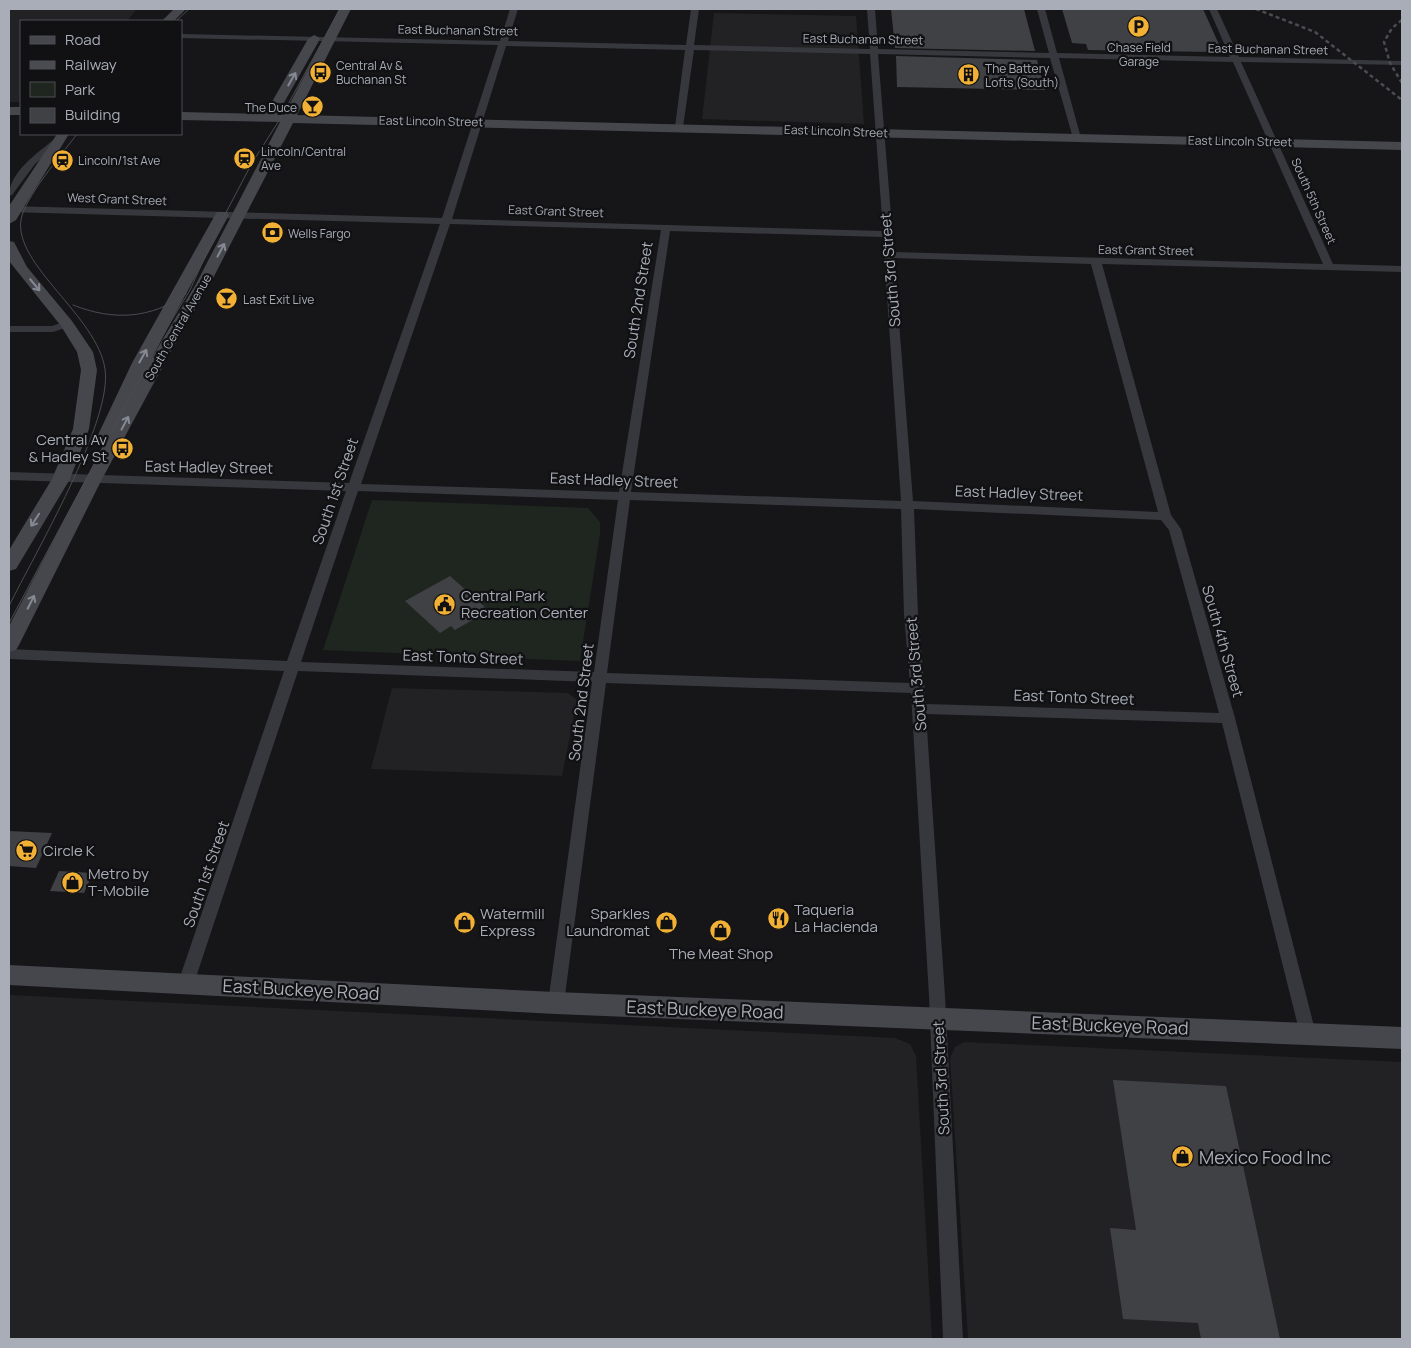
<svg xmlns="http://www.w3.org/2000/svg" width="1411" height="1348" font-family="Manrope,sans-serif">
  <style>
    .built { fill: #222225 }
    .green { fill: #1e261f }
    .building { fill: #404145 }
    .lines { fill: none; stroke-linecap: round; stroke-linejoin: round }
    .minor { fill: #37383d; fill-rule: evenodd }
    .secondary { fill: #45474d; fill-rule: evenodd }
    .tram { stroke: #4a4c52; stroke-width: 1 }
    .rail { stroke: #4a4c52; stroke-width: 2.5; stroke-dasharray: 4 3; stroke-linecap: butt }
    .oneway { stroke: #858993 }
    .labels { text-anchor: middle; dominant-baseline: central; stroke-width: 4.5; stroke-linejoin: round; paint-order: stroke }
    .far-street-label { font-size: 12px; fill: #a8adb8; stroke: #111113 }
    .far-poi-label { font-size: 12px; fill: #a8adb8; stroke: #111113; text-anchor: start }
    .street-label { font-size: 15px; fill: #a8adb8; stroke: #111113 }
    .poi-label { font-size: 15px; fill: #a8adb8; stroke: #111113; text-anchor: start }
    .near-street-label { font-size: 18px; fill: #a8adb8; stroke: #111113 }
    .near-poi-label { font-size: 18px; fill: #a8adb8; stroke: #111113; text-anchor: start }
  </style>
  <rect width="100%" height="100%" fill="#161618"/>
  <!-- built -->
  <g class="built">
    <path d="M9 9H137L127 21H21V102H9Z"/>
    <path d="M714 13 856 16 864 124 702 119Z"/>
    <path d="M392 688 568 693 577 700 562 776 371 769Z"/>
    <path d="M9 995 895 1038 910 1044 916 1056 932 1339H9Z"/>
    <path d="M964 1042 1402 1062V1339H968L950 1058 955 1047Z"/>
  </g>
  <!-- green -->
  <path class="green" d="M372 500 588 508 600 522V534L580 661 323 650Z"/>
  <!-- building -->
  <g class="building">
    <path d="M891 9H1024L1035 51 895 48Z"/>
    <path d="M1062 9H1203L1221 49H1211L1213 52 1088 50 1086 44 1072 43Z"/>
    <path d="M896 56 1037 60 1045 90 897 87Z"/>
    <path d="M450 576 485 607 471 614 476 618 455 630 451 626 440 633 405 601Z"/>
    <path d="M9 831 52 833 36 868 9 866Z"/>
    <path d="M59 871 93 873 84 893 50 891Z"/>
    <path d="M1113 1080 1226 1086 1280 1339H1201L1198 1323 1123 1319 1110 1228 1136 1230Z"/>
  </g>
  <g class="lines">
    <!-- minor -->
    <g class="minor">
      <path d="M510 9H518L508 41 686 45 691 9H699L694 45 870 49 867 9H875L878 49 1049 53 1037 9H1045L1057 53 1230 57 1209 9H1217L1239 57 1402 61V65L1241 62 1333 264 1402 266V272L1102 264 1171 515 1181 529 1235 718 1316 1034 1314 1039 1308 1042 1302 1039 1300 1034 1222 723 926 714 945 996 963 1339H943L929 996 911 693 606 683 564 1003 562 1008 556 1010 550 1008 548 1003 592 682 298 671 194 983 192 988 186 990 180 988 178 983 284 671 9 659V649L287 661 346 491 9 480V472L349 483 440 224 9 212V206L442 218 498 45 181 38V34L500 41ZM506 46 685 50 675 127 679 130 683 127 694 50 870 54 883 231 452 219ZM878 54 1050 58 1073 138 1077 141 1081 138 1059 58 1233 62 1323 264 894 252ZM450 224 661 230 619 492 361 484ZM670 231 883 237 901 501 631 492ZM894 258 1091 264 1158 512 913 501ZM358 491 618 500 594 672 301 662ZM630 500 901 509 904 615 910 683 607 673ZM914 509 1161 520 1169 530 1219 713 926 704 918 615Z"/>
      <path d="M52 141 59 143 35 164 12 195 9 196C9 173 36 154 52 141Z"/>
      <path d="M67 321 72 324 71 326 53 332H9V326H52Z"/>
    </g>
    <!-- secondary -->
    <g class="secondary">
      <path d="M174 9H186L174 21H162Z"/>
      <path d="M339 9H351L297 115 1402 142V150L293 123 210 284 171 351 101 481 19 645 16 650 9 652V626L105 442 99 441 97 437 132 363 215 215 217 212H227L229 215 145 369 196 284 280 122 181 120V112L265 114 308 39 314 35 318 37 320 39 277 115H284Z"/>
      <rect x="9" y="107" width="12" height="8"/>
      <path d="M57 134H69L16 220 9 224V206Z"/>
      <path d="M9 241 14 242 27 267 72 321 93 352 97 370 89 429 70 479 16 569 9 571V550L52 479 73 429 81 370 77 352 61 326 9 261Z"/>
      <path d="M9 965 556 992 1402 1027V1049L556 1014 9 985Z"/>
    </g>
    <!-- tram -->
    <g class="tram">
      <path d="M176 21 189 9"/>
      <path d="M73 305C113 321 151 319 186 294"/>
      <path d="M9 606C34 555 113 421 105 369 97 316 14 265 21 220 24 198 63 153 77 134"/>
      <path d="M9 623 170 323 190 290 220 224 252 163 280 119 340 9"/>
    </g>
    <!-- rail -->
    <g class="rail">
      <path d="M1256 9 1315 32 1402 100"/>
      <path d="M1402 20 1392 28 1384 42 1390 63 1402 83"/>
    </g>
  </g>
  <!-- one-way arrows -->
  <defs><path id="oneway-shaft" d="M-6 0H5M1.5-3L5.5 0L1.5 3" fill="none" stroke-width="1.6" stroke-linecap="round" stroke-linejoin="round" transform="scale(1.25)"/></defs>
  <g class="oneway">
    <use href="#oneway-shaft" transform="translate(292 79) rotate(-60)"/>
    <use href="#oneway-shaft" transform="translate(221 250) rotate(-62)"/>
    <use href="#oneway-shaft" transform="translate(35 285) rotate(50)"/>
    <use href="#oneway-shaft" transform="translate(143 356) rotate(-61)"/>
    <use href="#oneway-shaft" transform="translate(125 423) rotate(-62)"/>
    <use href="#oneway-shaft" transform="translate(35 520) rotate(123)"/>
    <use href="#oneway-shaft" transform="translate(31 602) rotate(-63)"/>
  </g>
  <!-- icons -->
  <defs>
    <symbol id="parking-disc" viewBox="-11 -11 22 22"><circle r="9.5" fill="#f2b134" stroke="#111113"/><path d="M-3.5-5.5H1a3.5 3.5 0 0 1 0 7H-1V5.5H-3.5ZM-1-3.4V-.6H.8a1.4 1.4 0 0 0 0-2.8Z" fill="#111"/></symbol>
    <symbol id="bus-disc" viewBox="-11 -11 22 22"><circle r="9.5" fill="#f2b134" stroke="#111113"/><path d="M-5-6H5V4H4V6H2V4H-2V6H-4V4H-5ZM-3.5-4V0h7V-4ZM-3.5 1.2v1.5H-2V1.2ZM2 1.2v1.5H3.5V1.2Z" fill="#111"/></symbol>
    <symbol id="building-disc" viewBox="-11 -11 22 22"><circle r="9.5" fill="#f2b134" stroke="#111113"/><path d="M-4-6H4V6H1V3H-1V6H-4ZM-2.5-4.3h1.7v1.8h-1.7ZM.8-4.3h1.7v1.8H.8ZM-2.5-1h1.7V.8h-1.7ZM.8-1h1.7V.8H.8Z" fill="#111"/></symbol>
    <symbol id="bar-disc" viewBox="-11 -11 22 22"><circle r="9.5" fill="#f2b134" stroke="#111113"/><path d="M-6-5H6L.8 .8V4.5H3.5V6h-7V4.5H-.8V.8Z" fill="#111"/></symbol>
    <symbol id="station-disc" viewBox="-11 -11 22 22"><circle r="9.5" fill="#f2b134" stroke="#111113"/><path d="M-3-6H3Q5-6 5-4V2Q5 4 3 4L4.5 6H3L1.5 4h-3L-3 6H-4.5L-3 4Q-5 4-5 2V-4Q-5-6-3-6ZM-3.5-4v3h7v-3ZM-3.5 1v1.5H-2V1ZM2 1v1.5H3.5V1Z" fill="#111"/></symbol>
    <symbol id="bank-disc" viewBox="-11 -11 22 22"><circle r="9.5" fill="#f2b134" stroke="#111113"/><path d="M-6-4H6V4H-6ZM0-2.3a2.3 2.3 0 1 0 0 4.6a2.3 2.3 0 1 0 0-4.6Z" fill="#111"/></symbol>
    <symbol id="civic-disc" viewBox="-11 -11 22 22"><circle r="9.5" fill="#f2b134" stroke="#111113"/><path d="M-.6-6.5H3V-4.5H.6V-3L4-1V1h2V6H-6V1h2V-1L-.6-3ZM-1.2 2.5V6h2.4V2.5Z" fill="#111"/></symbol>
    <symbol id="supermarket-disc" viewBox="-11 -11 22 22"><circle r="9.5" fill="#f2b134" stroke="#111113"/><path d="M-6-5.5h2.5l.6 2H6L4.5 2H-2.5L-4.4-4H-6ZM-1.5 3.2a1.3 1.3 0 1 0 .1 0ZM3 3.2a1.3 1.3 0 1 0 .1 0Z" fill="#111"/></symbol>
    <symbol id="shop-disc" viewBox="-11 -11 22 22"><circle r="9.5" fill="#f2b134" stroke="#111113"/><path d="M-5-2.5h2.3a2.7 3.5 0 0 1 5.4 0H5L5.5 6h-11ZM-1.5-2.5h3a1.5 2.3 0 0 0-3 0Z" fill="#111"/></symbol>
    <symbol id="restaurant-disc" viewBox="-11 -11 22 22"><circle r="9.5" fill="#f2b134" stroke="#111113"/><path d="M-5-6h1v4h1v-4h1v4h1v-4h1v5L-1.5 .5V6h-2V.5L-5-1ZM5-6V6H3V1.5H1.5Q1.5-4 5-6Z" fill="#111"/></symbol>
  </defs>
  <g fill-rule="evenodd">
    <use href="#parking-disc" x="1126" y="14" width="25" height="25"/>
    <use href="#bus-disc" x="308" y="60" width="25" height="25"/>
    <use href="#building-disc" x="956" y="62" width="25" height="25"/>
    <use href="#bar-disc" x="300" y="94" width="25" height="25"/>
    <use href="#station-disc" x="232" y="146" width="25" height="25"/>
    <use href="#station-disc" x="50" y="148" width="25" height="25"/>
    <use href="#bank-disc" x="260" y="220" width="25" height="25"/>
    <use href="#bar-disc" x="214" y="286" width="25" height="25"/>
    <use href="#bus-disc" x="110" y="436" width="25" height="25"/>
    <use href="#civic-disc" x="432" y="592" width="25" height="25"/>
    <use href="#supermarket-disc" x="14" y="838" width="25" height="25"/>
    <use href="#shop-disc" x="60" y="870" width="25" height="25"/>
    <use href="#restaurant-disc" x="766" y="906" width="25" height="25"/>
    <use href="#shop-disc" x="452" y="910" width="25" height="25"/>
    <use href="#shop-disc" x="654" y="910" width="25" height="25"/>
    <use href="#shop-disc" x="708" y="918" width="25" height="25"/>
    <use href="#shop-disc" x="1170" y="1144" width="25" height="25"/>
  </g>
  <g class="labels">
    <!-- far-street labels -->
    <g class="far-street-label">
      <text transform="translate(458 30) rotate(1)">East Buchanan Street</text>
      <text transform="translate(863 39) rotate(1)">East Buchanan Street</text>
      <text transform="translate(1268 49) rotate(1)">East Buchanan Street</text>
      <text transform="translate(431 121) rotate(1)">East Lincoln Street</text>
      <text transform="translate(836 131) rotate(2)">East Lincoln Street</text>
      <text transform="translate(1240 141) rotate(1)">East Lincoln Street</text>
      <text transform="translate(117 199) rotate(2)">West Grant Street</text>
      <text transform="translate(1314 201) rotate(66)">South 5th Street</text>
      <text transform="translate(556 211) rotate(2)">East Grant Street</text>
      <text transform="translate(1146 250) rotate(1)">East Grant Street</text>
      <text transform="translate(178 327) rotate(-60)">South Central Avenue</text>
    </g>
    <!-- far-poi labels -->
    <g class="far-poi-label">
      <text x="1139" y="47" text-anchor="middle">Chase Field<tspan x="1139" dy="14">Garage</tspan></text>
      <text x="336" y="65">Central Av &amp;<tspan x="336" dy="14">Buchanan St</tspan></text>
      <text x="985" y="68">The Battery<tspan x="985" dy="14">Lofts (South)</tspan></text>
      <text x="297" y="107" text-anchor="end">The Duce</text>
      <text x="261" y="151">Lincoln/Central<tspan x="261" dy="14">Ave</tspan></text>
      <text x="78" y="160">Lincoln/1st Ave</text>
      <text x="288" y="233">Wells Fargo</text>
      <text x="243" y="299">Last Exit Live</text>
    </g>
    <!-- street labels -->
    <g class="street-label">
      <text transform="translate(890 270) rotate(-95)">South 3rd Street</text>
      <text transform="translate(638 300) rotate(-81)">South 2nd Street</text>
      <text transform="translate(209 467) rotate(1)">East Hadley Street</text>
      <text transform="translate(614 480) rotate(2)">East Hadley Street</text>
      <text transform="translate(335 491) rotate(-71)">South 1st Street</text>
      <text transform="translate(1019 493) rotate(2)">East Hadley Street</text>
      <text transform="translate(1223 641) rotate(74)">South 4th Street</text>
      <text transform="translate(463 657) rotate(2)">East Tonto Street</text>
      <text transform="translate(916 674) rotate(-95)">South 3rd Street</text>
      <text transform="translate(1074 697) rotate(2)">East Tonto Street</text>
      <text transform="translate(581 702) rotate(-83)">South 2nd Street</text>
      <text transform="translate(206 874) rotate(-71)">South 1st Street</text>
      <text transform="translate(941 1078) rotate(-93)">South 3rd Street</text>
    </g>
    <!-- poi labels -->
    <g class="poi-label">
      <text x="107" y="439" text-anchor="end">Central Av<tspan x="107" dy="17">&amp; Hadley St</tspan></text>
      <text x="461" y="595">Central Park<tspan x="461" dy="17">Recreation Center</tspan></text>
      <text x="43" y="850">Circle K</text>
      <text x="88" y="873">Metro by<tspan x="88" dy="17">T-Mobile</tspan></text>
      <text x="794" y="909">Taqueria<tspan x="794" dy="17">La Hacienda</tspan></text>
      <text x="480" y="913">Watermill<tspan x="480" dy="17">Express</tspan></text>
      <text x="650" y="913" text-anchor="end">Sparkles<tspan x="650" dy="17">Laundromat</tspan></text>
      <text x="721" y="953" text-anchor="middle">The Meat Shop</text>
    </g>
    <!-- near-street labels -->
    <g class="near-street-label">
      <text transform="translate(301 989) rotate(3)">East Buckeye Road</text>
      <text transform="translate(705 1009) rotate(2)">East Buckeye Road</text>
      <text transform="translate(1110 1025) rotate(2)">East Buckeye Road</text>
    </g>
    <!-- near-poi labels -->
    <g class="near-poi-label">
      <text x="1199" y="1157">Mexico Food Inc</text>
    </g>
  </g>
  <!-- border -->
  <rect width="1411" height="1348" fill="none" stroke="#a8adb8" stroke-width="20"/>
  <!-- legend -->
  <rect x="20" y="20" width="162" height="115" fill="#111113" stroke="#4d4f55"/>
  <rect x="30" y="36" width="25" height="8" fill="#45474d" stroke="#4d4f55"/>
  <text x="65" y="45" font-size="15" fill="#a8adb8">Road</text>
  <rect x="30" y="61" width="25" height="8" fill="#4a4c52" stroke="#4d4f55"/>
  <text x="65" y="70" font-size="15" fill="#a8adb8">Railway</text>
  <rect x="30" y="82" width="25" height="15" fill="#1e261f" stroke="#4d4f55"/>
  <text x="65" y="95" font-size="15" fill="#a8adb8">Park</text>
  <rect x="30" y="108" width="25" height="15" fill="#404145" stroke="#4d4f55"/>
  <text x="65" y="120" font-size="15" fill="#a8adb8">Building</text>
</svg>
